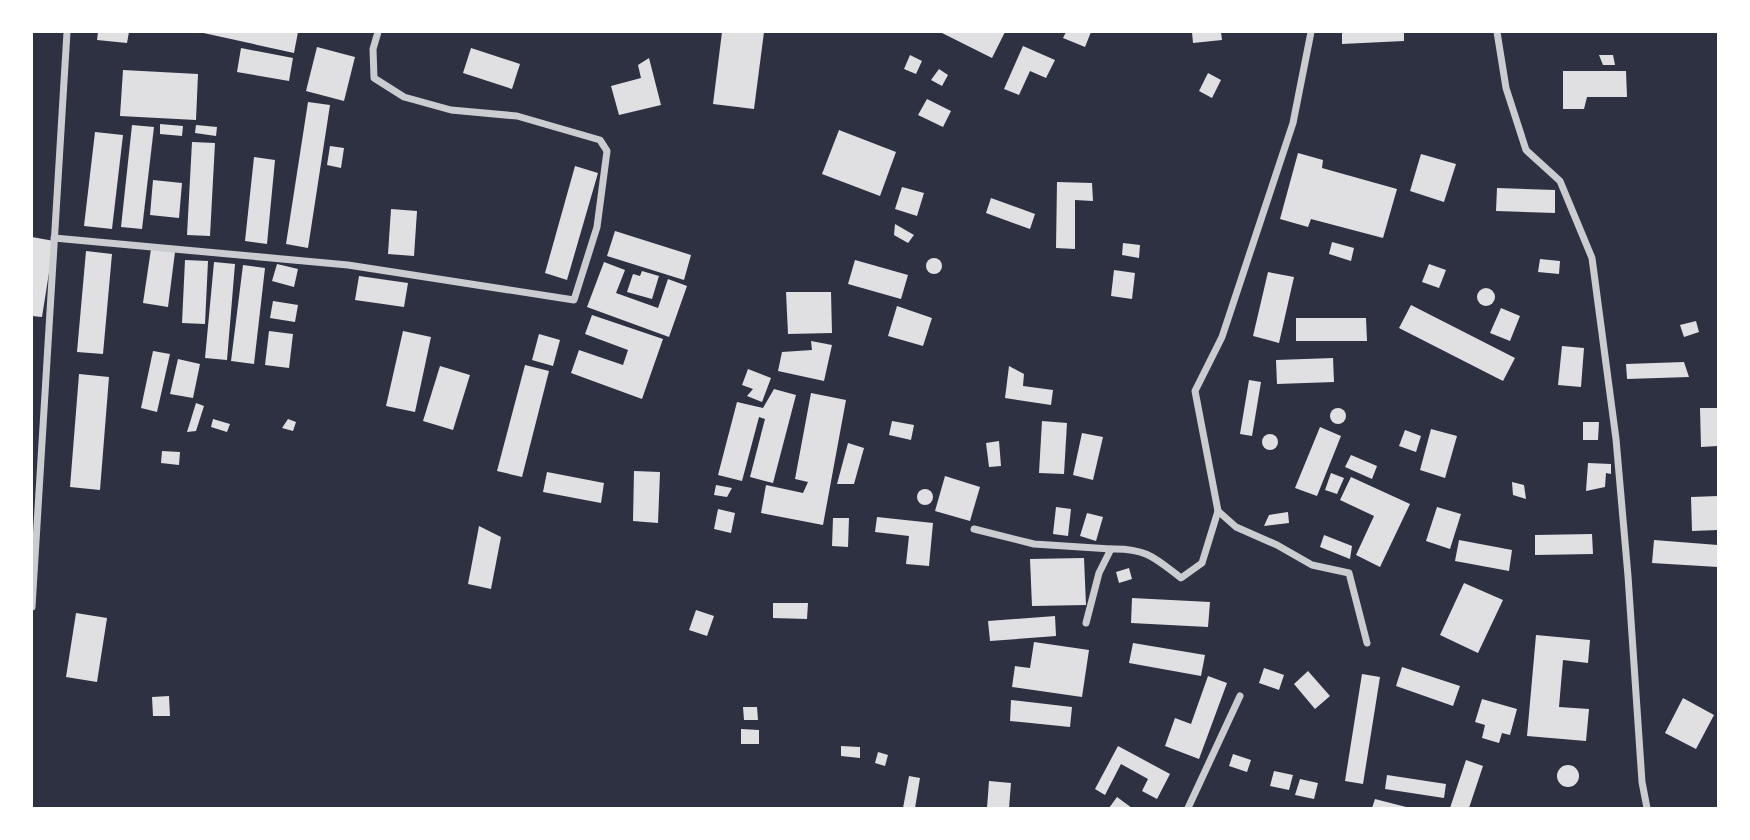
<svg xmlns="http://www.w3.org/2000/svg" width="1750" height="840" font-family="Roboto,sans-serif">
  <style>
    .building { fill: #e0e0e3 }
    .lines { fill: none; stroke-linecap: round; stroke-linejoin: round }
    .minor { stroke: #caccd0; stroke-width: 7 }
  </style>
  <rect width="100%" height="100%" fill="#2d3142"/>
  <!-- building -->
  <g class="building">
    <path d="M98 32H129L127 43 97 40Z"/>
    <path d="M199 32H298L294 53Z"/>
    <path d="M722 32H764L754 109 713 104Z"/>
    <path d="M940 32H1005L992 58Z"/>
    <path d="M1066 32H1091L1085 47 1063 38Z"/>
    <path d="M1192 32H1221L1222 40 1193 43Z"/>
    <path d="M1342 32H1404V41L1342 44Z"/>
    <path d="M1023 46 1055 60 1046 78 1030 71 1019 95 1004 89Z"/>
    <path d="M317 47 355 57 344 101 306 91Z"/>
    <path d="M241 48 293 58 289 81 237 72Z"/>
    <path d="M471 48 520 64 512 89 463 73Z"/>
    <path d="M910 55 922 61 916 74 904 69Z"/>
    <path d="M1599 55H1613L1615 65H1603Z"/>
    <path d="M649 58 661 105 619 115 611 86 641 78 638 65Z"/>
    <path d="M939 69 948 75 942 86 931 80Z"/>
    <path d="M123 70 198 74 196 120 120 116Z"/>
    <path d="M1563 71H1626L1627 97H1587L1584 109H1563Z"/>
    <path d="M1208 73 1221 80 1212 98 1199 91Z"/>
    <path d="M927 99 951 111 943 127 918 115Z"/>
    <path d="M308 102 330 105 308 248 286 244Z"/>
    <path d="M160 124 183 126 182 136 160 134Z"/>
    <path d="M132 125 154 127 142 229 121 227Z"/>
    <path d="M196 125 217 127 216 136 195 133Z"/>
    <path d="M839 130 896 152 880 196 822 174Z"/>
    <path d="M95 132 123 135 112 229 84 226Z"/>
    <path d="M192 142 215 143 210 236 187 235Z"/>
    <path d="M330 146 344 148 341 168 327 165Z"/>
    <path d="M1298 153 1323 160 1322 168 1397 189 1383 238 1311 219 1308 227 1280 219Z"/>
    <path d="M1421 154 1456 164 1444 202 1410 191Z"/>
    <path d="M254 157 275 160 267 244 245 241Z"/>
    <path d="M575 166 598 173 567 280 545 273Z"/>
    <path d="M153 180 182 183 179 218 150 215Z"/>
    <path d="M1057 182 1092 183 1093 201 1075 200V249L1056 248Z"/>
    <path d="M902 187 924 193 917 216 895 209Z"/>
    <path d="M1497 188 1555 190V213L1496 211Z"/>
    <path d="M991 198 1035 214 1030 229 986 213Z"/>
    <path d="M391 209 417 211 414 256 388 254Z"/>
    <path d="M895 224 914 235 908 243 894 235Z"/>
    <path d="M615 231 691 255 684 280 607 256Z"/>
    <path d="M32 237 54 241 42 317 32 316Z"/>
    <path d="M1332 242 1354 248 1351 261 1329 254Z"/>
    <path d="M1123 243 1140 245 1139 258 1122 255Z"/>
    <path d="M151 249 175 252 168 307 143 303Z"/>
    <path d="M86 251 112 254 103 354 77 352Z"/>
    <circle cx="934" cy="266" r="8"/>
    <path d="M1540 259 1560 261 1559 274 1538 272Z"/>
    <path d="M185 260 208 261 205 324 182 323Z"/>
    <path d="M855 260 908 275 901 299 848 284Z"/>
    <path d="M214 262 235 264 227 360 205 358Z"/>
    <path d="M604 262 625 270 616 293 658 308 668 279 687 286 669 337 587 307Z"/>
    <path d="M277 264 298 269 294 287 272 281Z"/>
    <path d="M1429 264 1446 270 1439 288 1422 282Z"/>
    <path d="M243 265 265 268 254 364 231 361Z"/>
    <path d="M1114 270 1135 273 1132 299 1111 296Z"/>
    <path d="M642 271 659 276 652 299 627 292 633 274 640 276Z"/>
    <path d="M1268 272 1294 277 1279 343 1253 336Z"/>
    <path d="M359 276 408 283 404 307 355 300Z"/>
    <circle cx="1486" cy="297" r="9"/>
    <path d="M786 292H831L832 333 788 334Z"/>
    <path d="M273 301 298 305 295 322 270 318Z"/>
    <path d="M1411 305 1515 358 1503 381 1399 328Z"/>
    <path d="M897 306 932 318 923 346 888 336Z"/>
    <path d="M1501 308 1520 316 1510 341 1490 333Z"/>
    <path d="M592 315 663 339 642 399 571 373 579 350 623 365 628 350 585 334Z"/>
    <path d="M1296 318H1366L1367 341H1296Z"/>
    <path d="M1696 321 1699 332 1684 337 1680 325Z"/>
    <path d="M269 331 293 334 289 368 265 365Z"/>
    <path d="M403 331 431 337 415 412 386 406Z"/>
    <path d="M539 334 560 340 553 366 532 360Z"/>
    <path d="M811 341 832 345 824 381 778 371 782 352 812 350Z"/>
    <path d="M1562 346 1584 348 1581 387 1558 385Z"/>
    <path d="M153 351 170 354 157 412 141 408Z"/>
    <path d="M1333 358 1334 382 1277 384 1276 360Z"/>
    <path d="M178 359 200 364 193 398 170 394Z"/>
    <path d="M1684 362 1689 377 1627 379 1626 364Z"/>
    <path d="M525 365 549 371 522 477 497 471Z"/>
    <path d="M440 366 470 375 453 430 423 421Z"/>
    <path d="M1009 366 1024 374 1023 386 1053 390 1051 405 1005 398Z"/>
    <path d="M748 369 771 378 762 402 747 396 753 389 742 385Z"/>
    <path d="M79 374 109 377 100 490 70 487Z"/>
    <path d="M1249 380 1261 382 1252 436 1240 434Z"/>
    <path d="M774 389 796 395 773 483 750 477 765 419 759 417 742 481 718 475 737 402 763 408Z"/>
    <path d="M811 393 846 400 823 525 761 513 766 485 803 493 808 482 795 479Z"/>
    <path d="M196 403 204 406 196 431 187 432Z"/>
    <circle cx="1338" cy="416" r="8"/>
    <path d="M1700 408H1718V446L1701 447Z"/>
    <path d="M213 419 230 424 227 432 211 427Z"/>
    <path d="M288 419 296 422 293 431 282 428Z"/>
    <path d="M892 421 914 425 911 440 889 435Z"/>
    <path d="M1042 421 1067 423 1064 474 1039 473Z"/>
    <path d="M1583 422H1599L1598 440H1583Z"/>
    <path d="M1320 427 1341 436 1317 496 1295 488Z"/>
    <path d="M1431 429 1457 436 1445 478 1420 470Z"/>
    <path d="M1405 430 1421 436 1416 452 1399 446Z"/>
    <path d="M1082 433 1103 437 1093 480 1073 475Z"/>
    <circle cx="1270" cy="442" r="8"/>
    <path d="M999 441 1001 466 989 467 986 443Z"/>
    <path d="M848 443 864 448 854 484H837Z"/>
    <path d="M162 451 180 452 179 465 161 463Z"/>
    <path d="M1351 455 1377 466 1372 479 1345 467Z"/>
    <path d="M1588 463 1611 464V474L1606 473 1605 487 1586 491Z"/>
    <path d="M634 471 660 472 658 523 633 521Z"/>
    <path d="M547 472 604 483 601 503 543 492Z"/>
    <path d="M1331 473 1344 478 1337 494 1325 490Z"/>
    <path d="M945 476 980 487 970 521 935 511Z"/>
    <path d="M1351 477 1410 504 1380 567 1356 555 1374 516 1340 500Z"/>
    <path d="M1512 482 1524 485 1526 499 1513 495Z"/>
    <path d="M716 485 732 488 727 497 714 495Z"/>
    <circle cx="925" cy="497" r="8"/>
    <path d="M1718 496V530L1692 531 1691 497Z"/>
    <path d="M1056 507 1071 509 1068 536 1053 534Z"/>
    <path d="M1437 507 1461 514 1450 549 1426 541Z"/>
    <path d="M718 509 735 513 731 533 714 529Z"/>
    <path d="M1288 512 1289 523 1264 526 1269 515Z"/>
    <path d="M1087 513 1103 517 1096 541 1080 536Z"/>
    <path d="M877 517 933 523 929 566 906 564 909 536 875 532Z"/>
    <path d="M833 518H849L848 547 832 546Z"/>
    <path d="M479 526 501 537 491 589 468 584Z"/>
    <path d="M1592 534 1593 554 1535 555V535Z"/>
    <path d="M1324 535 1352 546 1350 559 1320 547Z"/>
    <path d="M1459 540 1512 550 1509 571 1455 561Z"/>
    <path d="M1654 540 1718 545V567L1652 563Z"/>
    <path d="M1084 558 1086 605 1032 606 1030 559Z"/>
    <path d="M1129 568 1132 579 1119 583 1116 572Z"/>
    <path d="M1464 583 1503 600 1478 653 1440 635Z"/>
    <path d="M1132 598 1210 602 1208 627 1131 623Z"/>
    <path d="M773 603H808L807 619 773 618Z"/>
    <path d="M696 610 714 616 707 636 689 630Z"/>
    <path d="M76 613 107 618 97 682 66 677Z"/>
    <path d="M1055 616 1056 636 990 641 988 621Z"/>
    <path d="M1536 635 1590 640 1588 663 1563 660 1559 707 1589 709 1586 741 1527 736Z"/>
    <path d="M1034 642 1089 650 1082 697 1012 687 1015 666 1030 668Z"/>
    <path d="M1133 643 1205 655 1201 676 1129 663Z"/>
    <path d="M1402 667 1460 686 1453 706 1396 686Z"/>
    <path d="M1264 668 1284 675 1279 690 1259 683Z"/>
    <path d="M1308 671 1330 696 1315 709 1294 684Z"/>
    <path d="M1362 674 1380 677 1363 784 1345 781Z"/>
    <path d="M1208 676 1227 683 1199 759 1165 746 1175 718 1191 724Z"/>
    <path d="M169 696 170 716H153L152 697Z"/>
    <path d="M1683 698 1714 715 1696 749 1665 733Z"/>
    <path d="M1482 699 1517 709 1510 735 1502 733 1499 743 1482 738 1485 725 1475 722Z"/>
    <path d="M1011 700 1072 707 1070 727 1010 721Z"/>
    <path d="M743 707H757L758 720H744Z"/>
    <path d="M741 729 759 730V744H741Z"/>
    <path d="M841 746 860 747V758L841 756Z"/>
    <path d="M1118 746 1170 774 1157 799 1142 791 1148 779 1121 764 1105 795 1095 789Z"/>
    <path d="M878 752 888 755 885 766 875 763Z"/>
    <path d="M1233 754 1251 760 1247 772 1229 766Z"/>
    <path d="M1466 760 1483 766 1469 808H1450Z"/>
    <circle cx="1568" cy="776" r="11"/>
    <path d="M1274 771 1293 775 1289 790 1270 786Z"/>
    <path d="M1387 775 1446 784 1444 798 1385 789Z"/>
    <path d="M909 776 920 778 915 808H903Z"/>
    <path d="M1300 779 1318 783 1314 799 1295 795Z"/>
    <path d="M989 781 1011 783 1009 808H987Z"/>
    <path d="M1117 797 1132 808H1109Z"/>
    <path d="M1375 799 1410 808H1372Z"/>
  </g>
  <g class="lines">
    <!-- minor -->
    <g class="minor">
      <path d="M1311 32 1293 123 1222 337 1195 391 1218 511 1236 527 1277 545 1312 565 1349 573 1367 643"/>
      <path d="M1497 32 1506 88 1526 150 1560 181 1592 258 1616 439 1628 576 1642 782 1647 808"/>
      <path d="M54 238 348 265 574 300 597 227 607 151 600 140 517 116 451 110 404 97 374 78 373 49 378 32"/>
      <path d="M974 529 1034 544 1111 549"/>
      <path d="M32 607 67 32"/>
      <path d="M1086 623 1099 573 1111 549C1146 548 1155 558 1181 578L1202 563 1218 511"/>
      <path d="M1188 808 1240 696"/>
    </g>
  </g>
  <!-- border -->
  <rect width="1750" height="840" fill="none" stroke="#ffffff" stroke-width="66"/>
</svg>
